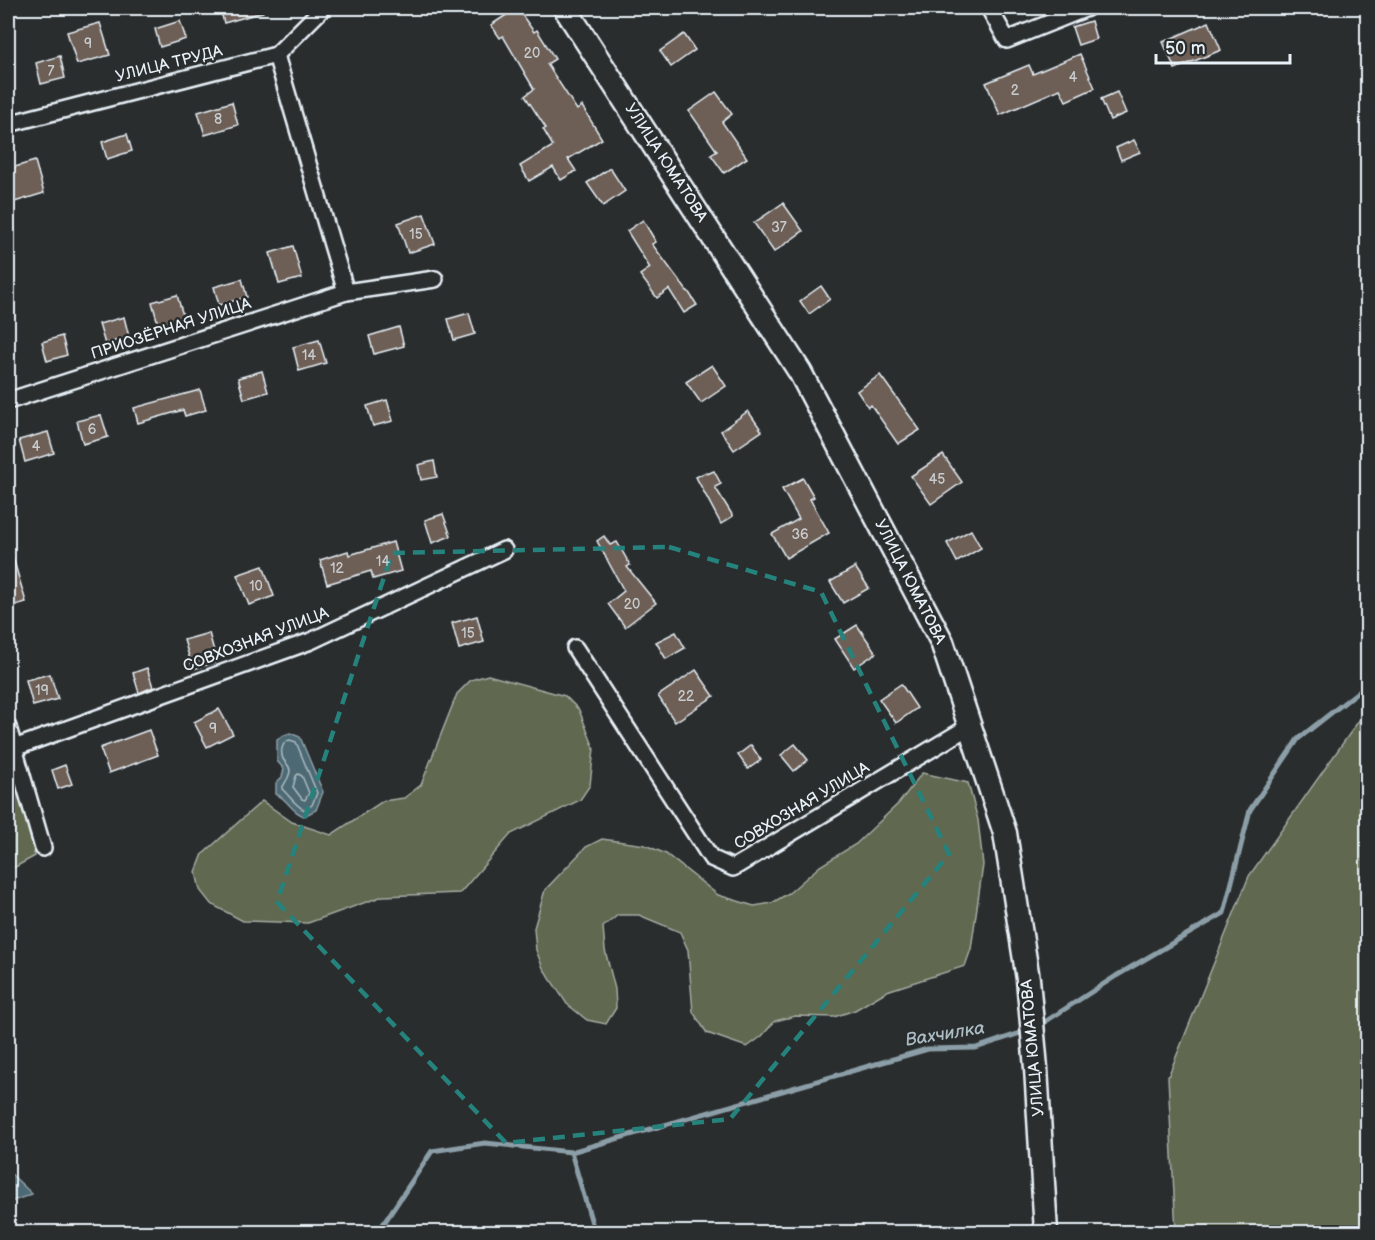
<svg xmlns="http://www.w3.org/2000/svg" width="1375" height="1240" font-family="'Balsamiq Sans',sans-serif">
  <style>
    .green { fill: #60684f; stroke: #a4aca4; stroke-width: 1.5 }
    .water { fill: #4e6973; stroke: #8c9fa8; stroke-width: 1.5 }
    .lines { fill: none; stroke-linecap: round; stroke-linejoin: round }
    .shore { stroke: #aabbc3; stroke-width: 1.5 }
    .stream { stroke: #8c9fa8; stroke-width: 5 }
    .building { fill: #6d5e54; stroke: #e8f1f8; stroke-width: 1.5 }
    .street-casing { stroke: #e8f1f8; stroke-width: 20 }
    .secondary-casing { stroke: #e8f1f8; stroke-width: 27 }
    .street { stroke: #2a2d2e; stroke-width: 15 }
    .secondary { stroke: #2a2d2e; stroke-width: 22 }
    .marked { fill: none; stroke: #25827c; stroke-width: 4.5; stroke-dasharray: 12 8; stroke-linejoin: round }
    .labels { text-anchor: middle; dominant-baseline: central; stroke-width: 5; stroke-linejoin: round; paint-order: stroke }
    .number-label { font-size: 14px; fill: #c9cccf }
    .street-label { font-size: 16px; fill: #e8f1f8; stroke: #2a2d2e }
    .water-label { font-size: 18px; font-style: italic; fill: #aabbc3; stroke: #2a2d2e }
  </style>
  <rect width="100%" height="100%" fill="#2a2d2e"/>
  <filter id="ink" filterUnits="userSpaceOnUse"><feTurbulence type="fractalNoise" baseFrequency=".0167" numOctaves="2"/><feDisplacementMap in="SourceGraphic" scale="12" xChannelSelector="R" yChannelSelector="G"/><feConvolveMatrix kernelMatrix="1 2 1 2 8 2 1 2 1" color-interpolation-filters="sRGB"/></filter>
  <g filter="url(#ink)">
    <!-- green -->
    <g class="green">
      <path d="M488 675 565 696 579 710 594 748 590 785 580 800 511 834 460 893 383 896 308 923 243 921 211 904 200 890 196 872 203 854 262 801 292 822 331 835 383 801 404 798 421 785 457 694 471 680Z"/>
      <path d="M1367 709V1232H1176L1168 1077 1249 876Z"/>
      <path d="M8 747 35 856 8 871Z"/>
      <path d="M922 773 968 783 978 820 983 865 971 949 965 966 887 991 855 1010 834 1017 795 1016 775 1021 762 1036 747 1047 707 1033 693 1012 688 950 680 932 639 915H618L603 927 605 950 615 989 616 1008 606 1024 587 1020 567 1004 543 968 536 950 534 928 545 890 586 847 602 839 645 845 666 854 718 895 754 906 772 903 789 893 820 866 856 844 899 803Z"/>
    </g>
    <!-- water -->
    <g class="water">
      <path d="M290 733 300 737 323 792 316 810 304 816C290 811 289 800 276 794V783L282 777 284 769 277 761V740L282 736Z"/>
      <path d="M8 1171 32 1194 8 1203Z"/>
    </g>
    <g class="lines">
      <!-- shore -->
      <g class="shore">
        <path d="M290 740 296 742 317 793 312 805 305 810C296 807 289 795 282 789 284 783 289 779 290 771 290 765 286 764 283 759 280 751 282 742 290 740Z"/>
        <path d="M298 774 302 776 309 793 305 800 302 799 293 787 296 776Z"/>
      </g>
      <!-- stream -->
      <g class="stream">
        <path d="M1040 1025 1116 976 1224 913 1250 810 1298 739 1368 684"/>
        <path d="M571 1152 592 1223 593 1232"/>
        <path d="M378 1232 432 1151 485 1143 571 1152 928 1049 976 1048 1026 1031"/>
      </g>
    </g>
    <!-- building -->
    <g class="building">
      <path d="M220 8H263V12L224 23Z"/>
      <path d="M517 8 534 32 537 30 555 59 547 64 577 110 582 106 602 139 568 159 576 171 561 180 553 167 529 181 520 166 553 146 543 129 546 128 525 96 534 89 503 36 500 38 491 25Z"/>
      <path d="M180 21 186 39 160 47 155 29Z"/>
      <path d="M1091 21 1096 39 1078 45 1072 27Z"/>
      <path d="M1209 22 1221 50 1175 69 1163 42Z"/>
      <path d="M100 23 110 55 77 64 67 32Z"/>
      <path d="M684 34 695 50 671 67 660 51Z"/>
      <path d="M1080 54 1095 88 1066 101 1060 89 1000 115 986 83 1029 65 1033 74Z"/>
      <path d="M60 56 65 78 41 84 36 63Z"/>
      <path d="M716 92 732 114 722 122 747 158 724 173 711 155 717 151 689 111Z"/>
      <path d="M1117 92 1126 113 1110 120 1101 99Z"/>
      <path d="M232 102 238 125 205 135 198 112Z"/>
      <path d="M127 134 132 151 107 159 102 142Z"/>
      <path d="M1134 140 1140 152 1121 160 1116 148Z"/>
      <path d="M35 161 44 193 8 204V169Z"/>
      <path d="M610 168 625 191 603 206 587 183Z"/>
      <path d="M783 203 803 231 774 252 754 223Z"/>
      <path d="M424 214 435 244 408 253 398 223Z"/>
      <path d="M643 220 656 242 652 244 687 291H688L697 305 684 313 669 289 657 298 640 275 650 268 627 231Z"/>
      <path d="M293 246 302 278 279 284 270 253Z"/>
      <path d="M242 279 247 297 219 305 214 287Z"/>
      <path d="M821 286 830 299 809 314 800 301Z"/>
      <path d="M177 295 184 319 159 327 152 302Z"/>
      <path d="M469 313 475 334 454 340 448 319Z"/>
      <path d="M124 317 129 337 105 344 99 324Z"/>
      <path d="M399 327 404 346 374 354 369 336Z"/>
      <path d="M62 336 67 355 47 361 42 342Z"/>
      <path d="M319 340 326 363 299 371 293 347Z"/>
      <path d="M712 365 726 386 701 403 686 382Z"/>
      <path d="M262 371 268 392 244 399 238 378Z"/>
      <path d="M880 375 920 430 898 444 871 405 868 407 857 391Z"/>
      <path d="M200 390 206 410 185 416 183 410 138 423 134 408Z"/>
      <path d="M387 400 393 421 373 426 367 406Z"/>
      <path d="M748 411 762 431 734 450 721 431Z"/>
      <path d="M101 415 108 437 83 444 77 421Z"/>
      <path d="M48 432 54 453 25 462 19 440Z"/>
      <path d="M943 455 962 482 931 504 911 476Z"/>
      <path d="M434 461 437 477 421 480 418 465Z"/>
      <path d="M714 471 721 484 715 487 733 516 721 524 696 477 706 472 707 474Z"/>
      <path d="M803 478 814 497 810 499 829 533 786 558 772 534 799 519 782 489Z"/>
      <path d="M443 514 451 536 432 543 425 520Z"/>
      <path d="M971 530 981 548 957 562 947 543Z"/>
      <path d="M604 536 610 545 617 542 630 565 627 567 656 603 625 627 608 604 624 591 597 541Z"/>
      <path d="M393 542 401 571 373 579 371 571 327 584 320 560 348 551 349 555Z"/>
      <path d="M8 551H11L26 602 8 607Z"/>
      <path d="M263 566 274 596 249 605 237 575Z"/>
      <path d="M855 567 869 588 843 603 830 582Z"/>
      <path d="M477 616 484 642 459 649 452 623Z"/>
      <path d="M857 625 876 653 854 668 835 639Z"/>
      <path d="M676 632 685 648 666 659 656 642Z"/>
      <path d="M209 633 217 662 193 669 184 640Z"/>
      <path d="M147 668 153 687 139 693 133 673Z"/>
      <path d="M696 670 714 696 675 722 658 696Z"/>
      <path d="M50 674 58 699 33 706 26 680Z"/>
      <path d="M901 684 917 708 896 723 879 699Z"/>
      <path d="M219 709 233 734 207 747 194 722Z"/>
      <path d="M149 730 158 755 109 773 100 748Z"/>
      <path d="M795 744 808 760 794 771 781 755Z"/>
      <path d="M751 745 761 760 748 769 738 755Z"/>
      <path d="M65 765 72 784 58 789 52 770Z"/>
    </g>
    <g class="lines">
      <defs>
        <g id="street">
          <path d="M989 8 1007 40 1087 8"/>
          <path d="M8 124 276 55 323 8"/>
          <path d="M346 292 435 279"/>
          <path d="M8 401 346 292 276 55"/>
          <path d="M575 648 711 858 733 868 970 726"/>
          <path d="M8 727 43 848"/>
          <path d="M14 748 311 641 504 550"/>
        </g>
        <path id="secondary" d="M565 8 800 372 942 642 1005 833 1028 979 1036 1068 1046 1232"/>
      </defs>
      <!-- street casing -->
      <use href="#street" class="street-casing"/>
      <!-- secondary casing -->
      <use href="#secondary" class="secondary-casing"/>
      <!-- street -->
      <use href="#street" class="street"/>
      <!-- secondary -->
      <use href="#secondary" class="secondary"/>
    </g>
  </g>
  <!-- marked area -->
  <path class="marked" d="M669 547 821 592 949 854 730 1119 506 1143 277 902 392 553Z"/>
  <g class="labels">
    <!-- number labels -->
    <g class="number-label">
      <text x="88" y="43">9</text>
      <text x="532" y="53">20</text>
      <text x="51" y="71">7</text>
      <text x="1073" y="77">4</text>
      <text x="1015" y="90">2</text>
      <text x="218" y="119">8</text>
      <text x="779" y="227">37</text>
      <text x="416" y="234">15</text>
      <text x="309" y="355">14</text>
      <text x="92" y="429">6</text>
      <text x="36" y="446">4</text>
      <text x="937" y="479">45</text>
      <text x="800" y="534">36</text>
      <text x="383" y="561">14</text>
      <text x="337" y="568">12</text>
      <text x="256" y="586">10</text>
      <text x="632" y="604">20</text>
      <text x="468" y="633">15</text>
      <text x="42" y="690">19</text>
      <text x="686" y="696">22</text>
      <text x="213" y="728">9</text>
    </g>
    <!-- street labels -->
    <g class="street-label">
      <text transform="translate(169 64) rotate(-14)">УЛИЦА ТРУДА</text>
      <text transform="translate(666 163) rotate(57)">УЛИЦА ЮМАТОВА</text>
      <text transform="translate(171 329) rotate(-18)">ПРИОЗЁРНАЯ УЛИЦА</text>
      <text transform="translate(910 582) rotate(63)">УЛИЦА ЮМАТОВА</text>
      <text transform="translate(256 640) rotate(-21)">СОВХОЗНАЯ УЛИЦА</text>
      <text transform="translate(802 806) rotate(-31)">СОВХОЗНАЯ УЛИЦА</text>
      <text transform="translate(1033 1048) rotate(-95)">УЛИЦА ЮМАТОВА</text>
    </g>
    <!-- water labels -->
    <g class="water-label">
      <text transform="translate(945 1034) rotate(-9)">Вахчилка</text>
    </g>
  </g>
  <!-- margin -->
  <rect width="1375" height="1240" fill="none" stroke="#2a2d2e" stroke-width="30"/>
  <rect x="15" y="15" width="1345" height="1210" fill="none" stroke="#e8f1f8" stroke-width="2" filter="url(#ink)"/>
  <!-- scale -->
  <path d="M1156 54v9h134v-9" fill="none" stroke="#e8f1f8" stroke-width="3"/>
  <text x="1165" y="54" font-size="18" fill="#e8f1f8" stroke="#2a2d2e" stroke-width="4.5" paint-order="stroke">50 m</text>
</svg>
